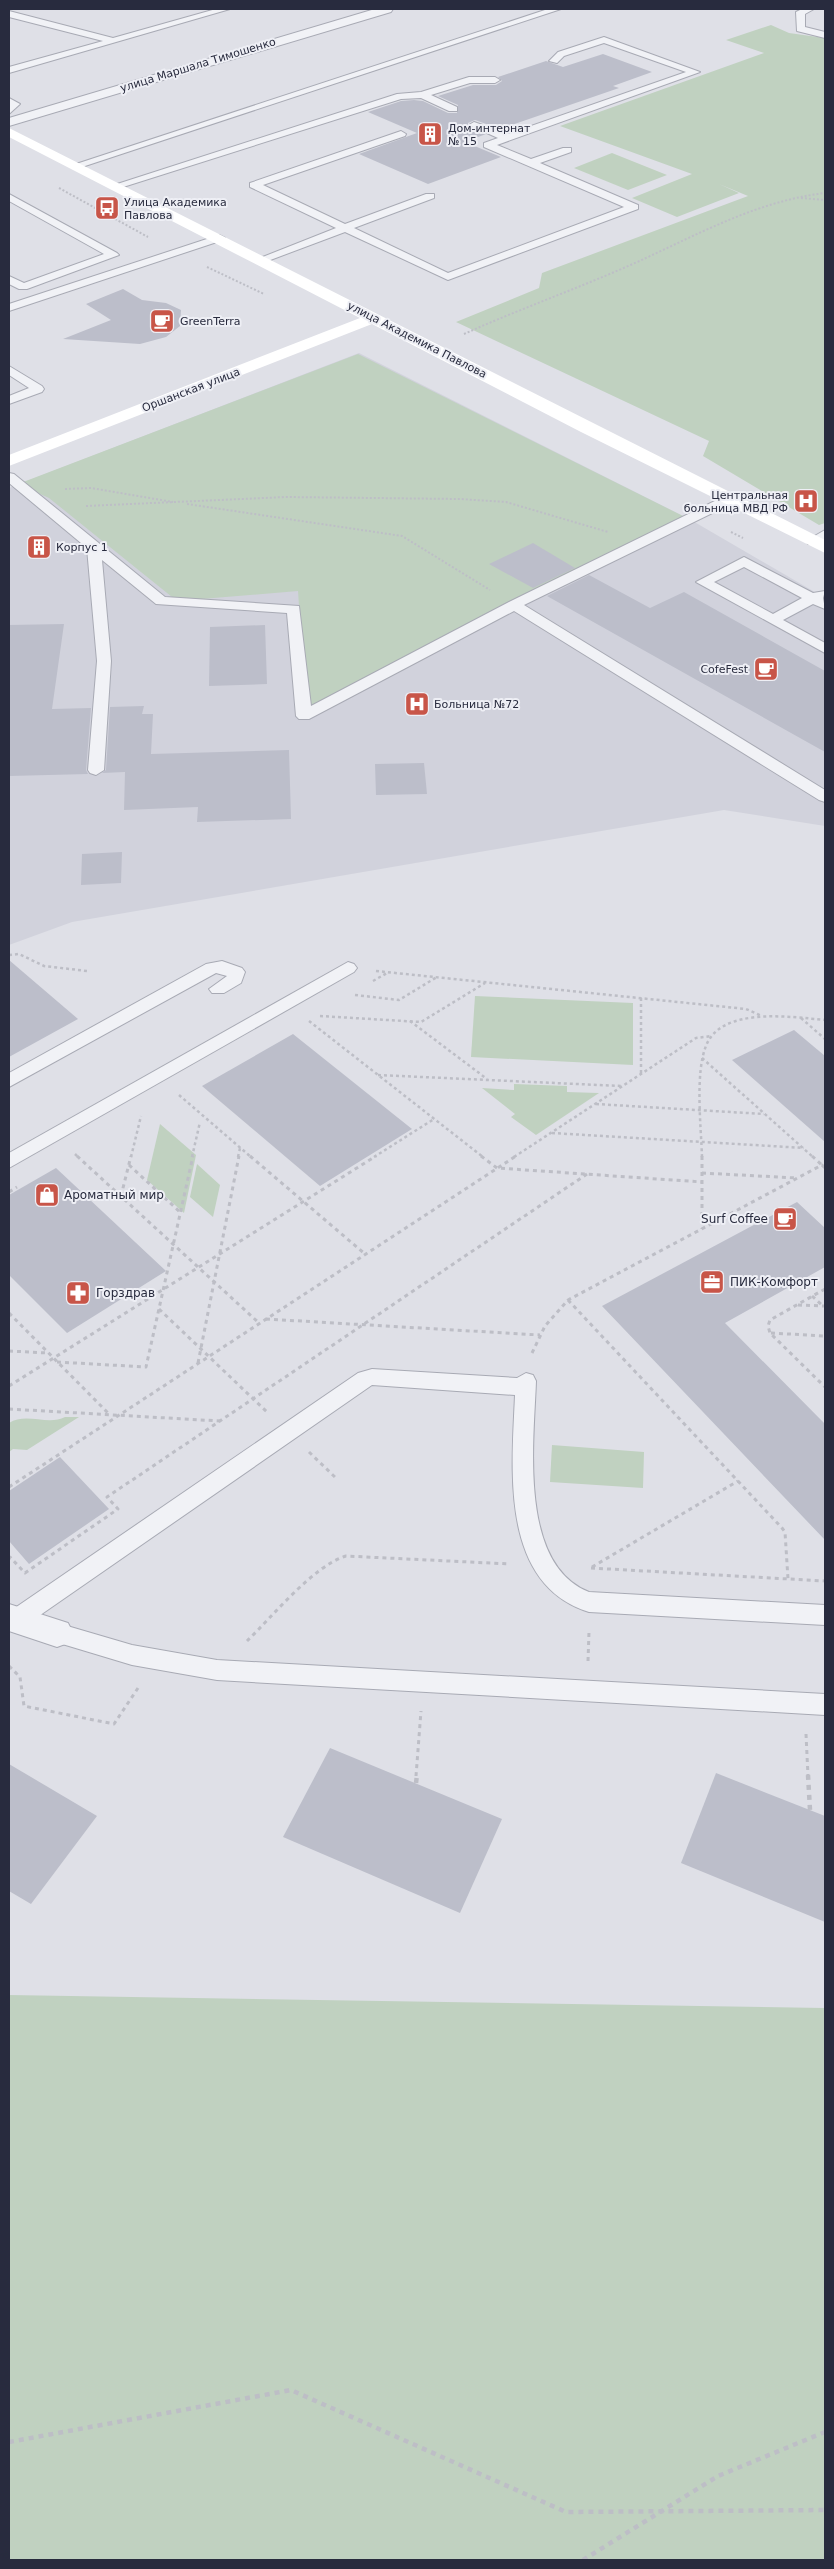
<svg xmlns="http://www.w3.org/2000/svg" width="834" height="2569" font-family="'DejaVu Sans',sans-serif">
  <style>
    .built { fill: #d1d2dc }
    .green { fill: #c0d1c0 }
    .building { fill: #bcbeca }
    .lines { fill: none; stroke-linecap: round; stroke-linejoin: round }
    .lane-casing { stroke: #a8aab4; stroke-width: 2 }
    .street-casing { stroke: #a8aab4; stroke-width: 2 }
    .path-far3 { stroke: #bdbec6; stroke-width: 2; stroke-dasharray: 2 2; stroke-linecap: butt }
    .path-far2 { stroke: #bdbec6; stroke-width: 2.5; stroke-dasharray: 3 3; stroke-linecap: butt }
    .path-far1 { stroke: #bdbec6; stroke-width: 3; stroke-dasharray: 4 4; stroke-linecap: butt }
    .path { stroke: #bdbec6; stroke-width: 4.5; stroke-dasharray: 5 5; stroke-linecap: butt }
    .lane { fill: #f1f2f6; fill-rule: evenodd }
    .street { fill: #f1f2f6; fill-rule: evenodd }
    .secondary { fill: #fff; fill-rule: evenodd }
    .labels { text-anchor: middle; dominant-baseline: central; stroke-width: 4; stroke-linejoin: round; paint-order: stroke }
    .far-street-label { font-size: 11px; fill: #282b3e; stroke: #eeeff5 }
    .far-poi-label { font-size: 11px; fill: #282b3e; stroke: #eeeff5; text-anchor: start }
    .poi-label { font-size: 12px; fill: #282b3e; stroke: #eeeff5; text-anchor: start }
  </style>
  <rect width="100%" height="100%" fill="#dfe0e7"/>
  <!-- built -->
  <path class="built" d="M359 353 691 520 825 598V826L724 810 72 922 9 945V488Z"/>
  <!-- green -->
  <g class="green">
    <path d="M771 25 789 33 825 38V523L819 525 703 456 709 441 456 322 539 288 542 273 748 196 719 184 739 193 677 217 632 198 692 174 560 126 764 53 726 40Z"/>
    <path d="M612 153 667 175 628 190 574 168Z"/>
    <path d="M358 354 691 520 306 712 298 591 177 601 49 498 18 484Z"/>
    <path d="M475 996 633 1003V1065L471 1057Z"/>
    <path d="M514 1084 567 1086V1092L599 1093 536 1135 511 1117 515 1114 482 1088 514 1090Z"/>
    <path d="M160 1124 196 1155 184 1213 147 1180Z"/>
    <path d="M197 1164 220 1185 213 1217 190 1197Z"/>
    <path d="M65 1417H79L27 1450 13 1449 9 1452V1423C26 1412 48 1426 65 1417Z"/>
    <path d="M552 1445 644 1452 643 1488 550 1482Z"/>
    <path d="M9 1995 825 2008V2560H9Z"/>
  </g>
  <!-- building -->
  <g class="building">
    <path d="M603 54 652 72 613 86 619 88 500 129 475 120 468 123V127L486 134 465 142 501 157 428 184 359 154 417 133 368 112 401 101 414 100 423 101 448 113H457L458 105 438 96 473 85H496L502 81 498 77 546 61 563 67Z"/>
    <path d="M123 289 142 300 166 303 181 310 180 326 166 337 140 344 63 339 111 320 86 304Z"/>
    <path d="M533 543 575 568 533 588 489 564Z"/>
    <path d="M589 575 650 608 684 592 825 671V752L547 596Z"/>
    <path d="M64 624 52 709 91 708 86 770 88 774 9 776V625Z"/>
    <path d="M265 625 267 684 209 686 210 627Z"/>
    <path d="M144 706 142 714H153L151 754 289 750 291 819 197 822 198 807 124 810 125 772 102 773 106 770 110 707Z"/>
    <path d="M424 763 427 794 376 795 375 764Z"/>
    <path d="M122 852 121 883 81 885 82 854Z"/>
    <path d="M9 960 78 1019 9 1057Z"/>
    <path d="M794 1030 825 1056V1142L732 1060Z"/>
    <path d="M293 1034 412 1129 320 1186 202 1086Z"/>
    <path d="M56 1168 166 1271 67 1333 9 1275V1195Z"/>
    <path d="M797 1202 825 1228V1267L725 1323 825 1424V1540L602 1306Z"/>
    <path d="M60 1457 109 1509 29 1564 9 1541V1491Z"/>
    <path d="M330 1748 502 1819 460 1913 283 1837Z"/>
    <path d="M9 1764 97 1816 31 1904 9 1891Z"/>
    <path d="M716 1773 825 1816V1922L681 1863Z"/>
  </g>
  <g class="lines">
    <defs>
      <g id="lane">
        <path d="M216 9H230L9 73V67L103 41 9 17V11L113 38Z"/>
        <path d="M548 9H561L79 168 70 166Z"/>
        <path d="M802 9H814L805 14V27L825 32V38L797 31 796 12Z"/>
        <path d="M604 37 700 72 497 145 531 159 563 148H571V152L540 163 638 205V209L448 280 345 232 265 262 261 263 255 260 336 228 250 187V183L401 131 406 134 405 136 263 185 345 224 426 194H434V198L354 228 448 273 624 207 484 147V143L498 138 469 125 474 122 508 134 686 72 604 43 564 56 557 63 549 61 558 52Z"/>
        <path d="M469 77H495L500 80 495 83H470L431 95 457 107V111H449L421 98 401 99 120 188 116 189 111 186 397 94 421 92Z"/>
        <path d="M9 98 20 104 9 114Z"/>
        <path d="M9 194 117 253 119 255 27 289H19L9 284V276L24 283 104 254 9 201Z"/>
        <path d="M219 235 225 238 223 240 9 311V304Z"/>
        <path d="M9 366 42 386 44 389 42 392 9 404V396L29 388 9 375Z"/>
        <path d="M9 473 14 474 165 597 299 606 311 706 509 602 725 496H735L737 499 735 502 524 605 825 790V802L819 800 514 611 309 719H299L296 716 287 613 156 604 102 560 111 661 104 770 96 775 90 773 88 770 97 661 87 548 9 483Z"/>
        <path d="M825 530V540L818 544H808L806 541Z"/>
        <path d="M744 557 813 593 825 591 823 598 825 609 813 604 783 620 825 643V653L696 582ZM744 567 802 598 773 614 714 582Z"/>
        <path d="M222 961 242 968 245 972 241 983 224 993H212L209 989 227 976 216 973 9 1087V1073L206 964Z"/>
        <path d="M348 962 354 964 357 968 354 972 9 1168V1153Z"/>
        <path d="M372 1369 517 1378 526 1373 533 1375 536 1381C534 1441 518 1564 589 1592L825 1605V1625L589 1612C499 1584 512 1468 515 1395L372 1385 23 1627 15 1630 9 1628V1612L358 1373Z"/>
        <path d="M57 1623 132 1645 217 1660 825 1694V1715L217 1680 132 1665 49 1640 46 1633 49 1626Z"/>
      </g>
      <g id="street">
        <path d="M375 9H393L391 12 9 126V118Z"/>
        <path d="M9 1604 68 1623 73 1633 68 1643 57 1647 9 1631Z"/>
      </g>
    </defs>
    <!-- lane casing -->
    <use href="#lane" class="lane-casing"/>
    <!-- street casing -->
    <use href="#street" class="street-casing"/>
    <!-- path-far3 -->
    <g class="path-far3">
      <path d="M59 188 148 237"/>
      <path d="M801 198 825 200"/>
      <path d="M207 267 264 294"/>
      <path d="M464 334C515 311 568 292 619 270 687 241 750 202 825 193"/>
      <path d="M65 489 91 488 173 502"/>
      <path d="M187 504 402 536 490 590"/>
      <path d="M86 506 286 497 460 499 506 502 608 532"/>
      <path d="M731 532 743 538"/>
    </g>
    <!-- path-far2 -->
    <g class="path-far2">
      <path d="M9 955 19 954 44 966 87 971"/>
      <path d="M376 971 746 1009 762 1016"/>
      <path d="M373 981 387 973"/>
      <path d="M355 995 399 1000 437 977"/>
      <path d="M641 998V1074"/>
      <path d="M320 1016 421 1022 485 983"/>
      <path d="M801 1018 825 1039"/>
      <path d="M309 1021 483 1157"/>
      <path d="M410 1021 487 1079"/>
      <path d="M702 1058 813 1157"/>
      <path d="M378 1075 621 1086"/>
      <path d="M179 1095 251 1157"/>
      <path d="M596 1104 764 1114"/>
      <path d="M552 1133 804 1148"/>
      <path d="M75 1154 78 1157"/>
      <path d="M131 1157 141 1116"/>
      <path d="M192 1157 200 1122"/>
      <path d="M238 1157 240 1148"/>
      <path d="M374 1157 434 1119"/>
      <path d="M514 1157 696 1038 712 1036"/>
      <path d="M702 1157C701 1126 695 1073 706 1046 721 1006 792 1017 825 1020"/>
    </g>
    <!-- path-far1 -->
    <g class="path-far1">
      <path d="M77 1156 259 1323"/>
      <path d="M250 1156 365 1254"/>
      <path d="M481 1156 497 1168 702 1182"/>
      <path d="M702 1156V1229"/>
      <path d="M812 1156 822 1165"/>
      <path d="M129 1165 180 1212"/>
      <path d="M702 1173 797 1178"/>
      <path d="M9 1192 17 1187"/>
      <path d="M121 1196 131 1156"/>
      <path d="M825 1289 770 1320 768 1326 770 1333 825 1387"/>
      <path d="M812 1296 823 1306"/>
      <path d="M568 1300 782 1528 785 1532 788 1579"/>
      <path d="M798 1305 825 1306"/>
      <path d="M159 1309 267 1412"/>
      <path d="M9 1313 109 1414"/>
      <path d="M266 1319 540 1335"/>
      <path d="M771 1333 825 1336"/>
      <path d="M9 1351 48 1353"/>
      <path d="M532 1353 545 1326 568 1300 822 1165 825 1168"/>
      <path d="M57 1362 146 1367 193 1156"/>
      <path d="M198 1363 239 1156"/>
      <path d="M9 1386 376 1156"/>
      <path d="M9 1409 220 1421"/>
      <path d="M309 1452 337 1479"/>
      <path d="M9 1487 516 1156"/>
      <path d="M9 1559 10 1557 25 1573 118 1509 107 1497 587 1174"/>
      <path d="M592 1567 738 1481"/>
      <path d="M591 1568 825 1581"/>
      <path d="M247 1641C273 1616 313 1566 346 1556L510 1564"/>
      <path d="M588 1661 589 1632"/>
      <path d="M9 1666 20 1677 24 1706 114 1724 138 1688"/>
      <path d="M806 1734 808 1776"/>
      <path d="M416 1776 421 1711"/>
    </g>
    <!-- path -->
    <g class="path">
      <path d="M808 1775 810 1810"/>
      <path d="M416 1783 417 1775"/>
      <path d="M9 2442 291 2390 566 2512 825 2510"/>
      <path d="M583 2560 718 2476 825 2432"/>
    </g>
    <!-- lane -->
    <use href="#lane" class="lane"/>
    <!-- street -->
    <use href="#street" class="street"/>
    <!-- secondary -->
    <path class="secondary" d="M9 128 825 540V553L581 432 372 324 9 466V455L360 318 9 137Z"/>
  </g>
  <!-- icons -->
  <defs>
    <symbol id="building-square" viewBox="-11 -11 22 22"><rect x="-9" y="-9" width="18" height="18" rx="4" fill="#c85548" stroke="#eeeff5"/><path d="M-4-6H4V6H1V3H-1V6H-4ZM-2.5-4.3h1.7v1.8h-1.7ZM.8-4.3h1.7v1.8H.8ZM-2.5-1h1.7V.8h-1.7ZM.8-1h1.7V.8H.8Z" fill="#fff"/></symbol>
    <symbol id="bus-square" viewBox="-11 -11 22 22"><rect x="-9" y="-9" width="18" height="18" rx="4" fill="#c85548" stroke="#eeeff5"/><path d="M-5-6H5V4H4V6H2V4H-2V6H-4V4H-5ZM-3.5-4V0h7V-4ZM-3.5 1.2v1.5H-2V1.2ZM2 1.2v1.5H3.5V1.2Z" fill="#fff"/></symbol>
    <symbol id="cafe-square" viewBox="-11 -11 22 22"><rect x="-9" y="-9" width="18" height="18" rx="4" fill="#c85548" stroke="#eeeff5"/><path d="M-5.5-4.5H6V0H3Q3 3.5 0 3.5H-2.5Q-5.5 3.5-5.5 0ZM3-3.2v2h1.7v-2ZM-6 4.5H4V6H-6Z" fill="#fff"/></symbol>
    <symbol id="hospital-square" viewBox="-11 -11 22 22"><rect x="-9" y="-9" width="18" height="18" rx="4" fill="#c85548" stroke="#eeeff5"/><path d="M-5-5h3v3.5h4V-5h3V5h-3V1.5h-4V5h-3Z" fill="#fff"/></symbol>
    <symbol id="shop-square" viewBox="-11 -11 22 22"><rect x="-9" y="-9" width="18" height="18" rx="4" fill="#c85548" stroke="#eeeff5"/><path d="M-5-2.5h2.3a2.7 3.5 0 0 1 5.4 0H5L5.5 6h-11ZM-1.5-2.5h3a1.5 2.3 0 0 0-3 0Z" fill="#fff"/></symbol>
    <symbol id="office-square" viewBox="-11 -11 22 22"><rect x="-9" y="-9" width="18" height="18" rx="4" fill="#c85548" stroke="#eeeff5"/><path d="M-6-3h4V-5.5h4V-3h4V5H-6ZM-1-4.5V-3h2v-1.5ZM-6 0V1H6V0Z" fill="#fff"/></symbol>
    <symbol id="pharmacy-square" viewBox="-11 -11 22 22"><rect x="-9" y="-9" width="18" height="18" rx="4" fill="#c85548" stroke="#eeeff5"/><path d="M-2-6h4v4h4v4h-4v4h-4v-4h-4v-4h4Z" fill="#fff"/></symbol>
  </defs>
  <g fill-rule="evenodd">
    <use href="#building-square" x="416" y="120" width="28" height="28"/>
    <use href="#bus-square" x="93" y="194" width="28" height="28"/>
    <use href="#cafe-square" x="148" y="307" width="28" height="28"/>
    <use href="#hospital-square" x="792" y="487" width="28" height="28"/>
    <use href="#building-square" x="25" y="533" width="28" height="28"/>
    <use href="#cafe-square" x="752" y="655" width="28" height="28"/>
    <use href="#hospital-square" x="403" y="690" width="28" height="28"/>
    <use href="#shop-square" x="33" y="1181" width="28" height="28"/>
    <use href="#cafe-square" x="771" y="1205" width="28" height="28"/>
    <use href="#office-square" x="698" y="1268" width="28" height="28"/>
    <use href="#pharmacy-square" x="64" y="1279" width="28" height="28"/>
  </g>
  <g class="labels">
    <!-- far-street labels -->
    <g class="far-street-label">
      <text transform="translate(198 65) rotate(-17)">улица Маршала Тимошенко</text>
      <text transform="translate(417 340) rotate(27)">улица Академика Павлова</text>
      <text transform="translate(191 390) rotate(-21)">Оршанская улица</text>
    </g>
    <!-- far-poi labels -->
    <g class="far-poi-label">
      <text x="448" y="128">Дом-интернат<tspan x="448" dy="13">№ 15</tspan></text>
      <text x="124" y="202">Улица Академика<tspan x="124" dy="13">Павлова</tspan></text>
      <text x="180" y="321">GreenTerra</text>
      <text x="788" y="495" text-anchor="end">Центральная<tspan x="788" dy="13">больница МВД РФ</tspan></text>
      <text x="56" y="547">Корпус 1</text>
      <text x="748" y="669" text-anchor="end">CofeFest</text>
      <text x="434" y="704">Больница №72</text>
    </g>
    <!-- poi labels -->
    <g class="poi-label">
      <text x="64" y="1195">Ароматный мир</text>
      <text x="768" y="1219" text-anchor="end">Surf Coffee</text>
      <text x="730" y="1282">ПИК-Комфорт</text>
      <text x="96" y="1293">Горздрав</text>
    </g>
  </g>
  <!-- border -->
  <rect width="834" height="2569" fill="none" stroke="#282b3e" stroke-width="20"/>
</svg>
